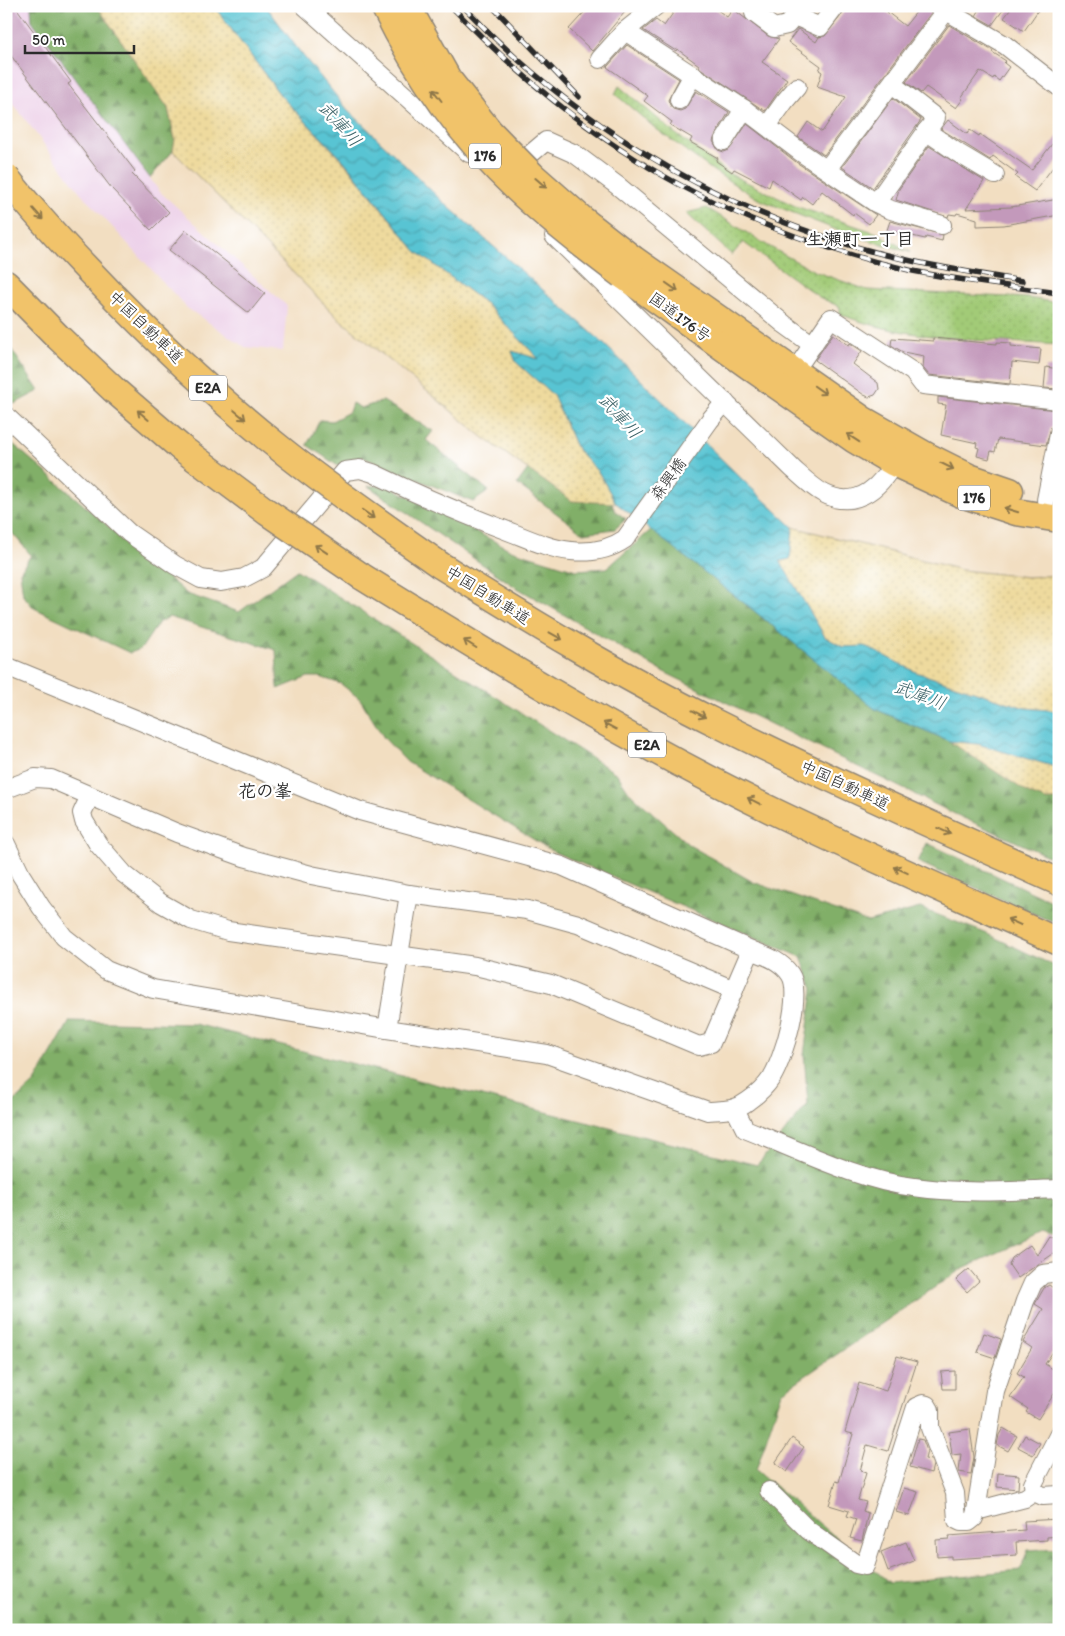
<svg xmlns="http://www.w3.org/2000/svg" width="1065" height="1636" font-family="Itim,'Klee One',sans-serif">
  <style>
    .built { fill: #edd1e9 }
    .grass { fill: url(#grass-dots); stroke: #667b51 }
    .forest { fill: url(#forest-firs); stroke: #566d4a }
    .sand { fill: url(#sand-dots); stroke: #8c8264 }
    .water { fill: url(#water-waves); stroke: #42787f }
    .building { fill: #c399bb }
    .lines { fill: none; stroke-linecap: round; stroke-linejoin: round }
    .minor-casing { stroke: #8e8476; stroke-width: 20 }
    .highway-casing { stroke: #8e8476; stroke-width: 29 }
    .minor { stroke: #fff; stroke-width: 18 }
    .highway { stroke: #f1c36a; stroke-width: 26 }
    .rail-casing { stroke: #2b2b2b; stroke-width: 5.5 }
    .rail { stroke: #fff; stroke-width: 4; stroke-dasharray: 11; stroke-linecap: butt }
    .highway-bridge-casing { stroke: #8e8476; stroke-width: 29; stroke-linecap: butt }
    .highway-bridge { stroke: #f1c36a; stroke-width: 26 }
    .oneway { stroke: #8e774a }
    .labels { text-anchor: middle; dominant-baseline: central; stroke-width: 4.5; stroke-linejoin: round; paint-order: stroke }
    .shield { fill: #fff; stroke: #6b6b6b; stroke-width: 1 }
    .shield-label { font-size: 15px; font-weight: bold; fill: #2b2b2b }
    .street-label { font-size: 16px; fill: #2b2b2b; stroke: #fff }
    .water-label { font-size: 18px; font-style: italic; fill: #3b6166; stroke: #fff }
    .neighbourhood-label { font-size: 18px; font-weight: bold; fill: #2b2b2b; stroke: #fff }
  </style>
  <defs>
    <pattern id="grass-dots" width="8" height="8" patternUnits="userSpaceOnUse" patternTransform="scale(1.25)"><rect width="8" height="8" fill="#a2cb77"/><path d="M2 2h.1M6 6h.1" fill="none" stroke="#8cae67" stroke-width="1.8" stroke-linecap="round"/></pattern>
    <pattern id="forest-firs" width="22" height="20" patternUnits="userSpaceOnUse" patternTransform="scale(1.25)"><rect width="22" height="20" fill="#81af68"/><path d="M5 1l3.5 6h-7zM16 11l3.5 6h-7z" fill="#6a8f56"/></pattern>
    <pattern id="sand-dots" width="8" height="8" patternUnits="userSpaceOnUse" patternTransform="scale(1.25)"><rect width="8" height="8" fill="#eeda9e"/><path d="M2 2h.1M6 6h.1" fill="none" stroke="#cb8" stroke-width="1.8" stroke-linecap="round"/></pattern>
    <pattern id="water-waves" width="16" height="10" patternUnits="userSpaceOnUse" patternTransform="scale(1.25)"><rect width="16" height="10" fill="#59c4d3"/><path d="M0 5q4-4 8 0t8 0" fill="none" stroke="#4a9fab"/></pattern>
  </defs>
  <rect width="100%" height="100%" fill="#fff"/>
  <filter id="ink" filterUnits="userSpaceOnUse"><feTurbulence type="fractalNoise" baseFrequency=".02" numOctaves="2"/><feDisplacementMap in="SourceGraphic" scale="10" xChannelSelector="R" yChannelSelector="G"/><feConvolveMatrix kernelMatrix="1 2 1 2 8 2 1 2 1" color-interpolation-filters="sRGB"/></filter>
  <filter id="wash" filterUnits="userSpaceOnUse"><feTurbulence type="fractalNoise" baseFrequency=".0096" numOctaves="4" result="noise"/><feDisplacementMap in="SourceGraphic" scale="20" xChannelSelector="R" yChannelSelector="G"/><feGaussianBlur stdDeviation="1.12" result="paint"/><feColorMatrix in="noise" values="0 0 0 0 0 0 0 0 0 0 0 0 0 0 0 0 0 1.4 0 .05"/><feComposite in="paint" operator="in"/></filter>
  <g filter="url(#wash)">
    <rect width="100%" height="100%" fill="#f2dec1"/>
    <!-- built -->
    <path class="built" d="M6 6H31L32 21 160 192 287 306 283 351 245 347 187 308 80 192 6 94Z"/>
    <!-- grass -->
    <g class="grass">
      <path d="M619 86 676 134 728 173 795 206 877 233 910 252 847 234 758 199 715 172 655 128 615 94Z"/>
      <path d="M707 208 770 247 814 271 867 290 1028 298 1059 303V345C989 340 904 341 840 314V307L819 297 743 242 732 255 686 213Z"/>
    </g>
    <!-- forest -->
    <g class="forest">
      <path d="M31 6H97L168 108 175 140 173 151 150 178 32 21Z"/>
      <path d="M6 341 39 391 14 404 6 397Z"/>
      <path d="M383 401 433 431 426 440 489 491 473 502 362 457 338 466 307 445 320 420 332 421 349 412 352 403 361 408Z"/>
      <path d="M6 438 187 594 239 612 297 570 617 774 629 792 689 845 753 882 868 922 920 908 985 933 1059 968V1238L1042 1233 963 1268 782 1392 756 1470 890 1583 1020 1570 1028 1550 1059 1548V1630H6V1109L35 1082 70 1021 195 1024 757 1165 808 1104 804 1055 813 989 801 957 554 852 407 762 384 738 360 699 341 684 320 677H308L278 689 276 650 169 617 159 622 141 649 130 653 34 608 23 595 20 572 31 555 6 526Z"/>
      <path d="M528 469 572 501 611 502 615 511 626 519 615 529 583 533 517 484Z"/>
      <path d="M368 486H389L511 550 576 570 607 568 651 530 753 610 875 709 949 741 1030 794 1046 800H1059V861L959 816 660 670 514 586Z"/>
      <path d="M927 843 1059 905V925L918 862Z"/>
    </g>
    <!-- sand -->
    <g class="sand">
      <path d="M97 6H214L281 96 343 161 416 251 485 303 540 360 512 351 516 362 553 395 577 449 599 473 616 503 572 501 484 438 337 317 173 151 175 139 168 108Z"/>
      <path d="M793 527 962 570 1027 577 1059 575V711L1025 708 918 673 865 647H843L825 637 779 561 790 559Z"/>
      <path d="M949 741 978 744 1059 768V800H1046L1030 794Z"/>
    </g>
    <!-- water -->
    <path class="water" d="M214 6H266L300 52 347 109 443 202 601 341 747 484 793 527 790 559 780 561 825 637 843 647 865 646 918 673 1025 708 1059 711V768L978 744 949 741 875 709 753 610 616 503 599 473 577 449 553 395 516 362 512 351 539 359 485 303 416 251 344 161 281 96Z"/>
    <g id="blocks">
      <!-- building -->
      <g class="building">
        <path d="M15 6 71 82 68 84 135 171 132 174 169 212 151 230 112 189 6 49V13Z"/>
        <path d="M590 6H630L592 51 569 29Z"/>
        <path d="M678 6H712L727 17 733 9 768 36 779 39 762 62 787 79 765 111 700 68 699 65 677 49 676 51 643 30 656 20 664 26Z"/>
        <path d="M846 6H891L887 12 905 26 921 6H925L931 13 824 155 798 137 808 122 822 132 846 97 817 87 822 72 819 70 821 66 788 42 798 29 816 42 819 37 825 36 844 12Z"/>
        <path d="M982 6H1006L992 25 976 16Z"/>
        <path d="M1013 6H1041L1024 31 1004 18Z"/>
        <path d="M949 25 993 51 992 52 1006 61 1004 63 1009 67 999 81 994 77 993 79 980 71 961 98 963 99 956 108 926 87 921 93 906 82Z"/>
        <path d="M627 45 679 79 668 100 670 105 673 109 680 111 685 109 696 91 729 112 715 136 713 141 718 150 724 152 729 150 747 124 796 162 876 215 869 224 854 213 853 215 822 191 812 204 803 197 801 200 772 179 769 187 734 169 732 172 716 161 718 158 690 142 692 138 670 125 672 122 644 101 648 96 607 67Z"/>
        <path d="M893 98 921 120 873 188 842 167Z"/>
        <path d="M948 120 967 134 970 130 979 136 980 134 1032 170 1059 135V159L1035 191 1015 177 1018 174 993 156 990 160 941 129Z"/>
        <path d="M929 146 984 181 966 209 1011 207 1059 199V215L1004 225 977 226V219L957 213 956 215 949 214 948 217 896 200 899 189Z"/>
        <path d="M890 221 943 235 942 241 926 237 925 239 887 230Z"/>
        <path d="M186 230 265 293 249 313 169 250Z"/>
        <path d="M833 334 849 345 850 343 862 351 853 364 878 383 879 389 875 395 869 397 864 395 815 360Z"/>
        <path d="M892 338 933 341V338L997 344V342L1011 343V346L1041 349 1039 365 1012 362 1010 384 929 375 923 368 924 356 903 352 891 345Z"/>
        <path d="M1046 367 1059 369V389L1044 388Z"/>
        <path d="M938 397 1057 410 1059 424 1051 427 1046 445 998 439 995 452 991 451 989 459 977 456 979 448 976 447 977 443 941 435 946 405 938 404Z"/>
        <path d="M1049 1236 1059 1242V1257L1053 1254 1018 1278 1009 1265 1012 1258 1030 1245 1037 1255Z"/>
        <path d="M969 1269 979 1281 967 1292 956 1280Z"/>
        <path d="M1049 1285 1059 1292V1342L1045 1364 1059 1373V1386L1038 1419 1026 1412 1028 1409 1010 1397 1024 1377 1017 1373 1032 1348 1023 1342 1043 1309 1035 1304 1044 1288Z"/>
        <path d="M984 1333 1001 1339 995 1358 977 1352Z"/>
        <path d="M897 1356 917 1362 888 1451 867 1445 860 1471 866 1473 858 1500 866 1502 863 1511 868 1513 862 1541 850 1538 856 1519 847 1516 849 1511 829 1505 836 1481 839 1482 853 1434 845 1432 859 1383 886 1391Z"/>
        <path d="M955 1371V1389H943L941 1372Z"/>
        <path d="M1003 1428 1017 1436 1008 1451 997 1445 999 1435Z"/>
        <path d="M970 1429 974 1457 971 1474 959 1472 961 1454 952 1455 949 1432Z"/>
        <path d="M1025 1435 1040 1443 1033 1455 1018 1447Z"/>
        <path d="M792 1438 804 1447 787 1472 775 1463Z"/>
        <path d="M918 1439 923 1440 927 1451 925 1459 931 1460 933 1465 931 1473 910 1467Z"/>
        <path d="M998 1473 1019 1475 1018 1489 997 1487Z"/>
        <path d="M904 1488 918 1492 909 1516 896 1512Z"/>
        <path d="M1059 1519V1536L1047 1537V1540L1016 1542 1017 1555 951 1559V1556L937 1557 936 1540 950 1539 949 1536 1025 1530 1024 1521Z"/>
        <path d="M906 1542 914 1561 888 1571 881 1552Z"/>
      </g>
    </g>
  </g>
  <g filter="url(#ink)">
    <use href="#blocks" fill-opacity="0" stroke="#8e8476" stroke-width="1"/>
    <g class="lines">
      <defs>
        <g id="minor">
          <path d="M305 6 469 153"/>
          <path d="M938 6 1005 45 1059 87"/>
          <path d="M754 13 774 28 787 25 795 16 820 27 836 6"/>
          <path d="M625 31 744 109 802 153 876 203 888 209 942 225"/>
          <path d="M600 59 625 31 656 6"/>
          <path d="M679 100 693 75"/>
          <path d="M767 126 785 101 797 87"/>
          <path d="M926 131 958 153 995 175"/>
          <path d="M724 141 744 109"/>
          <path d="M513 169 546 141 575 154 618 186 784 324 813 345"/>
          <path d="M827 169 946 11"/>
          <path d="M876 203 936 118 892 84"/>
          <path d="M554 236 793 469C802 477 812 487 823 493 858 512 884 484 898 455"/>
          <path d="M794 372 831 318 913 372 923 385 1059 400"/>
          <path d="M6 416 129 533 175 565 201 579 221 582 244 578 263 568 345 471 360 469 373 473C418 495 465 515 513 533 531 540 551 549 571 551 590 553 609 550 625 539L710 420 725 402"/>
          <path d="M1046 500 1059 434"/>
          <path d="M6 666 360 811 562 866 751 950C766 956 780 960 790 974 803 993 784 1057 772 1077 766 1086 757 1095 748 1101 736 1111 722 1110 708 1111L547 1054 387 1029 153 989 106 970 64 937 41 907 21 875 6 844"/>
          <path d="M6 789 35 778 51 779 177 833 244 857 311 875 409 894 527 910 578 924 734 990"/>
          <path d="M90 796 82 813 84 821 98 844 124 874 161 903 191 920 228 931 475 966 551 984 699 1046 711 1043 751 950"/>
          <path d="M387 1029 409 894"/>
          <path d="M735 1109 745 1129C799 1150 857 1180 914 1187 963 1194 1010 1191 1059 1189"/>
          <path d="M1059 1434 1033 1484 1034 1492 1043 1496 1059 1495"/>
          <path d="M769 1491 808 1530 856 1564 865 1566 916 1407 923 1404 927 1405 930 1410V1428L955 1493 957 1520 961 1522H969L974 1518 976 1511 995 1391 1025 1301 1033 1283 1043 1274 1059 1272"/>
          <path d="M976 1511 1025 1498 1034 1492"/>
        </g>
        <g id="highway">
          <path d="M633 259 862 419 929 457 969 477 1010 491"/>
          <path d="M622 275 753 369 855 440 894 463 961 494 1016 512 1059 519"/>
          <path d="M6 284 58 337 113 389 180 447"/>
          <path d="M440 565C530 621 621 676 716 723 828 779 944 831 1059 882"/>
          <path d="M361 576C495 659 629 741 771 810 866 856 963 898 1059 942"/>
        </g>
      </defs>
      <!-- minor casing -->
      <use href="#minor" class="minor-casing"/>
      <!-- highway casing -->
      <use href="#highway" class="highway-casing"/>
      <!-- minor -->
      <use href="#minor" class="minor"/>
      <!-- highway -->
      <use href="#highway" class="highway"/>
      <defs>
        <g id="rail">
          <path d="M451 6C505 62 571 119 637 160 718 211 820 250 913 271 961 281 1010 286 1059 293"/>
          <path d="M463 6C565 115 698 198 840 242 899 261 961 271 1022 281"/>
          <path d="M492 6 579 97"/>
        </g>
      </defs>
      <!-- rail casing -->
      <use href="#rail" class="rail-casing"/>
      <!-- rail -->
      <use href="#rail" class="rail"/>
      <defs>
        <g id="highway-bridge">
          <path d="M384 6C417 74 463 138 518 190 551 221 586 248 622 275"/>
          <path d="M407 6 448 79 490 132 532 175 583 220 633 259"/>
          <path d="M6 177C33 212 64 245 94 276 152 337 212 394 277 446 330 489 385 526 440 565"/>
          <path d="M180 447 267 512 361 576"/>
        </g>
      </defs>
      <!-- highway-bridge casing -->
      <use href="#highway-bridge" class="highway-bridge-casing"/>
      <!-- highway-bridge -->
      <use href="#highway-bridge" class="highway-bridge"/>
    </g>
    <!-- one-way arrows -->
    <defs><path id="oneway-shaft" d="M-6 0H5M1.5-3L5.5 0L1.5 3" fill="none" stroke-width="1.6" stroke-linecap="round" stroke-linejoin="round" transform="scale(1.25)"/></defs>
    <g class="oneway">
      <use href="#oneway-shaft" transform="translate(437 95) rotate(-127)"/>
      <use href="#oneway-shaft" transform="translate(541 183) rotate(41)"/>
      <use href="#oneway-shaft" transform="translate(38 214) rotate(49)"/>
      <use href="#oneway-shaft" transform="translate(672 287) rotate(35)"/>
      <use href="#oneway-shaft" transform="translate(820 390) rotate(35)"/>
      <use href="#oneway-shaft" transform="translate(143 415) rotate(-139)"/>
      <use href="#oneway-shaft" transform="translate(240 415) rotate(40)"/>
      <use href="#oneway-shaft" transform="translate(853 438) rotate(-147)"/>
      <use href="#oneway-shaft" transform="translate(947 466) rotate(26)"/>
      <use href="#oneway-shaft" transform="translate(1011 510) rotate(-163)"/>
      <use href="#oneway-shaft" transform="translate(368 514) rotate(35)"/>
      <use href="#oneway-shaft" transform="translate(321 549) rotate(-146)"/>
      <use href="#oneway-shaft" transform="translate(556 636) rotate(29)"/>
      <use href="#oneway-shaft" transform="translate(470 644) rotate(-148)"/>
      <use href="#oneway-shaft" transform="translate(699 714) rotate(28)"/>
      <use href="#oneway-shaft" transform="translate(610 726) rotate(-152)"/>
      <use href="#oneway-shaft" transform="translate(754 801) rotate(-153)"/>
      <use href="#oneway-shaft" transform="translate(944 831) rotate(24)"/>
      <use href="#oneway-shaft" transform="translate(901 870) rotate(-155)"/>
      <use href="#oneway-shaft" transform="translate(1014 922) rotate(-155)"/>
    </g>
  </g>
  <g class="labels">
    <!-- shield labels -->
    <g class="shield">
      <rect x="469" y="143.5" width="32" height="25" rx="4"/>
      <rect x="189" y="375.5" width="38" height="25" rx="4"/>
      <rect x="958" y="485.5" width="32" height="25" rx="4"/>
      <rect x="628" y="732.5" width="38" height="25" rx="4"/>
    </g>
    <g class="shield-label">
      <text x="485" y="156">176</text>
      <text x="208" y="388">E2A</text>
      <text x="974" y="498">176</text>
      <text x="647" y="745">E2A</text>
    </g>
    <!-- street labels -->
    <g class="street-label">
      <text transform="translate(680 317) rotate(36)">国道176号</text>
      <text transform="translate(146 327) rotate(44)">中国自動車道</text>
      <text transform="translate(668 479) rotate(-54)">森興橋</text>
      <text transform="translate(488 595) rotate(32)">中国自動車道</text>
      <text transform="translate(845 785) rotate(25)">中国自動車道</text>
    </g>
    <!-- water labels -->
    <g class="water-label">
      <text transform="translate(340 124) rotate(48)">武庫川</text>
      <text transform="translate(620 416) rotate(48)">武庫川</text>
      <text transform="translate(920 695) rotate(20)">武庫川</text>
    </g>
    <!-- neighbourhood labels -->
    <g class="neighbourhood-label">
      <text x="860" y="239">生瀬町一丁目</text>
      <text x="265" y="791">花の峯</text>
    </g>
  </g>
  <!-- margin -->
  <rect width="1065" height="1636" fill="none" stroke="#fff" stroke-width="25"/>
  <!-- scale -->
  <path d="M25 45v8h109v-8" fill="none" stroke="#2b2b2b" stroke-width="2.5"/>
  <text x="32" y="45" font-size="15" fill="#2b2b2b" stroke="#ffffff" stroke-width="4" paint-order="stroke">50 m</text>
</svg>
